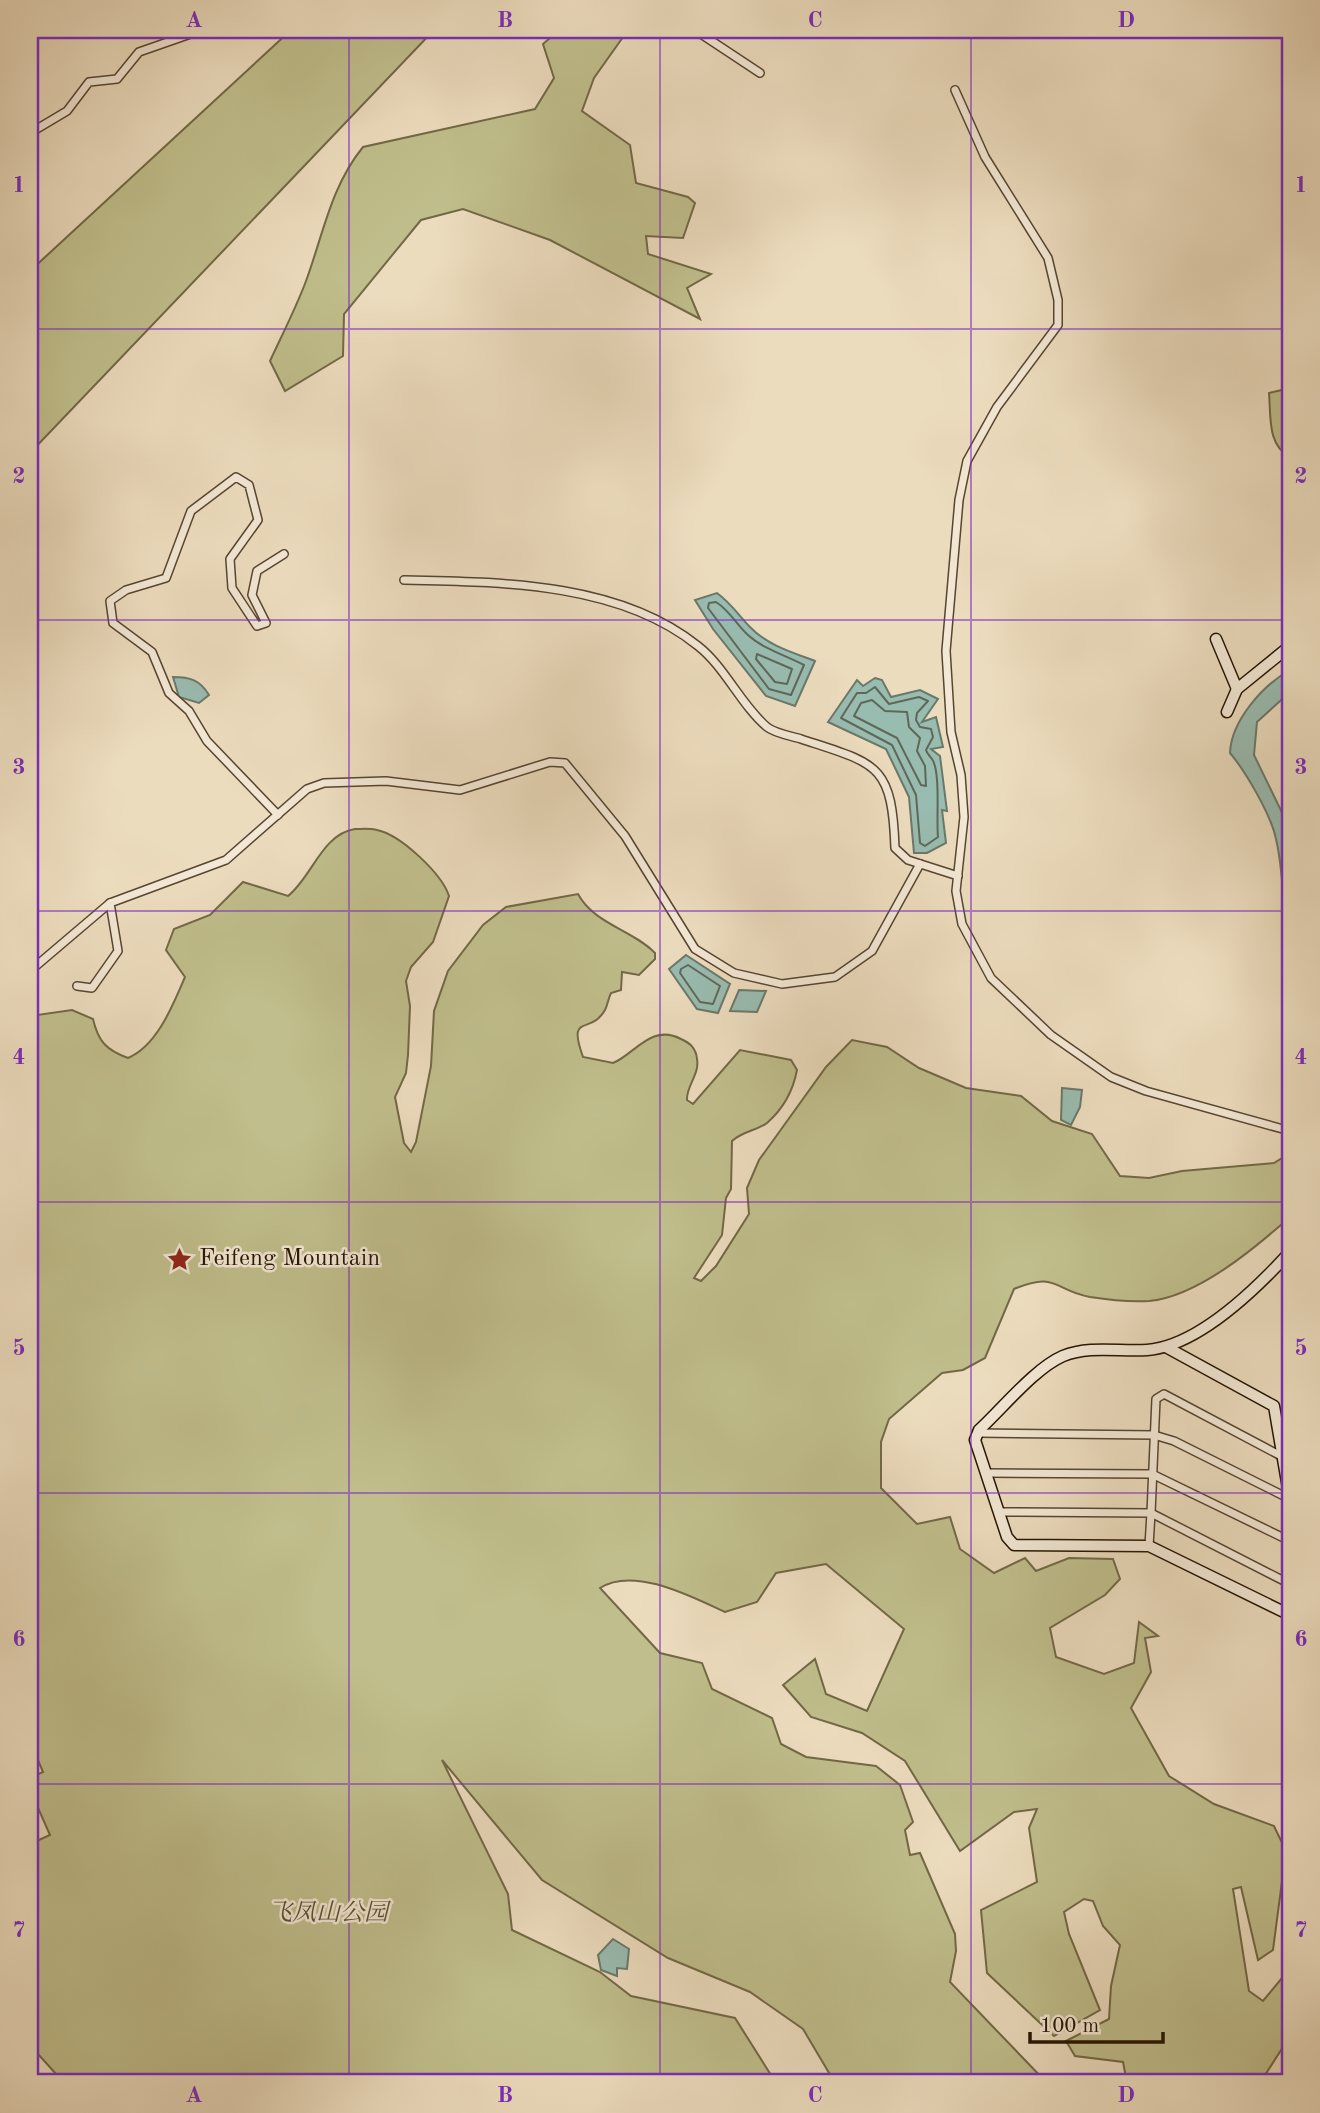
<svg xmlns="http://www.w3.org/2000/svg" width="1320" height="2113" font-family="'Old Standard TT','Noto Serif SC',serif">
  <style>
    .green { fill: #c0be8c; stroke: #726846; stroke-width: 2 }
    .water { fill: #99bcb1; stroke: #6a786a; stroke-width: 2 }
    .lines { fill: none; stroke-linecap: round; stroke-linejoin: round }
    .shore { stroke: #5e6858; stroke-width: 2 }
    .river { stroke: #99bcb1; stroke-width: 16 }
    .street-casing { stroke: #564530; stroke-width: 10 }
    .secondary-casing { stroke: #241300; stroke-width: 13 }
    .street { stroke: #f3e8d5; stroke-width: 7 }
    .secondary { stroke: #f3e8d5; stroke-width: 10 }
    .grid { fill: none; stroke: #7b2cbf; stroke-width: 2; stroke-opacity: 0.55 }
    .labels { text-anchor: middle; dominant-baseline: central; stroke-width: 5; stroke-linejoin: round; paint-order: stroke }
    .poi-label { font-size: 24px; fill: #241300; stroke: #f3e8d5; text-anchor: start }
    .park-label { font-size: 24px; font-style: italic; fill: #5b4f31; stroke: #f3e8d5 }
    .neatline { fill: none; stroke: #7b2cbf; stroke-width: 2.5 }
    .grid-label { font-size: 23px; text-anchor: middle; font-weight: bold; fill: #7b2cbf }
  </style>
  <rect width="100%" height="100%" fill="#ecdcbe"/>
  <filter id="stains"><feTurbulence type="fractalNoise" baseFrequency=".00286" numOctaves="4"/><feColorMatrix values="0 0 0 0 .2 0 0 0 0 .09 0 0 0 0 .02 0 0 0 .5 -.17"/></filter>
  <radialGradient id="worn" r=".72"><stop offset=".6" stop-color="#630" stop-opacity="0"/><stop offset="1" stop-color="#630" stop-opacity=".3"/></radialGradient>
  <!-- green -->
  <g class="green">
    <path d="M291 30H434L30 453V271Z"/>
    <path d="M559 30H628L594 78 582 111 630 145 636 183 688 197 695 203 683 238 646 236 648 254 711 274 687 288 700 319 550 240 463 209 421 220 344 314 343 356 285 391 270 361C282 335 296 308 306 281 323 235 331 186 363 147L535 109 554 78 543 44Z"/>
    <path d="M1286 389 1290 398V457C1267 445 1271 416 1269 393Z"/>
    <path d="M355 829C362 829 370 828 377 830 401 835 442 874 449 896L433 942 411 967 406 981 410 1006 408 1055 406 1073 395 1097 404 1143 411 1152 416 1142 431 1066 434 1011 448 971 483 925 506 907 578 894C594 924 633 930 655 953V959L639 975 622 972 621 990 611 993C608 999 608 1004 605 1010 590 1036 567 1012 583 1057L613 1063C634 1055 651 1023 681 1039 690 1043 696 1048 697 1059 700 1074 686 1086 687 1100L693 1104 740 1050 791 1060 797 1070C793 1091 783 1109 767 1123 756 1131 743 1131 732 1141L731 1189 726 1198 722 1235 694 1278 701 1281 716 1266 749 1214 747 1188 759 1160 826 1067 852 1040 887 1047 919 1068 966 1088 1021 1096 1052 1121 1092 1134 1120 1176 1149 1178 1182 1171 1274 1163 1290 1153V1217C1255 1248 1197 1297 1149 1301 1129 1302 1109 1300 1090 1297 1053 1290 1057 1271 1014 1289L985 1358 963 1370 942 1373 889 1419 881 1442V1488L917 1524 950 1517 960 1549 994 1573 1025 1558 1036 1571 1069 1558 1113 1559 1120 1579 1105 1595 1050 1628 1056 1657 1104 1674 1134 1663 1139 1622 1158 1636 1145 1638 1151 1672 1131 1708 1169 1776 1214 1804 1274 1826 1286 1851 1273 1950 1258 1960 1241 1887 1233 1889 1249 1991 1263 2001 1282 1978 1290 1922V2043L1283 2047 1260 2083H1127L1123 2062 1075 2056 1066 2041 1109 2019 1111 1986 1120 1945 1103 1926 1093 1901 1084 1899 1064 1912 1069 1934 1100 2010 1054 2036 987 1973 981 1910 1037 1882 1029 1828 1037 1809 1014 1812 960 1851 905 1761 862 1733 811 1717 783 1685 815 1659 826 1694 867 1711 904 1629 826 1564 776 1573 757 1602 725 1612C692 1597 634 1566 600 1588L660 1653 702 1663 712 1689 772 1718 781 1744 806 1757 876 1766 900 1785 913 1822 905 1830 910 1855 920 1853 955 1934 956 1951 950 1982 1047 2083H835L803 2029 750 1992 668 1958 542 1880 442 1760 508 1894 512 1930 600 1972 631 1996 735 2018 776 2083H82L78 2075 56 2074 38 2054 30 2007V1844L50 1835 31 1792 30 1778 43 1772 30 1741V1016L72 1010 93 1019C98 1041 106 1050 128 1058 157 1046 173 1005 185 977L166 950 174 929 210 915 243 882 288 896C312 877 322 834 355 829Z"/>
  </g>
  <!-- water -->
  <g class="water">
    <path d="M717 593C733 605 738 615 751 628 767 645 794 653 815 661L795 706 766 696 713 629 695 600Z"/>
    <path d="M1290 670V692L1257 722 1254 755 1290 829V942C1282 908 1284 873 1276 839 1271 815 1246 772 1230 753 1231 721 1263 685 1290 670Z"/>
    <path d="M173 677C190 677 200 680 209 695L199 703 179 697Z"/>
    <path d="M875 678 882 680 891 697 920 690 938 699 922 722 936 717 943 747 931 749 940 756 947 811 942 810 946 843 927 853H914L909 797 886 749 828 722 857 680 863 686Z"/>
    <path d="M686 955 730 984 718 1013 697 1009 669 969Z"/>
    <path d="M739 990 766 991 757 1012 730 1011Z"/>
    <path d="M1062 1088 1082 1090 1080 1107 1071 1125 1061 1120Z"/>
    <path d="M613 1939 629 1949 627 1969 617 1968V1976L601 1970 598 1955Z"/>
  </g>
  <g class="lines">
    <!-- shore -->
    <g class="shore">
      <path d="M716 602C730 611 736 624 748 635 763 649 785 655 804 665L791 695 769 689 708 608 709 603Z"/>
      <path d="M757 654 792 669 787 684 775 682 756 659Z"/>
      <path d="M875 687 889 704 919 697 928 701 917 713 916 720 920 727 931 729 933 737 926 750C927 754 930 756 932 759 941 772 936 820 938 837L925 846 920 843 916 795 892 745 841 718 857 693H866Z"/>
      <path d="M872 700 885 711 907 712 909 727 920 738 917 751 925 766 926 786 921 785 897 738 854 716 861 703Z"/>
      <path d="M1290 830 1282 833 1290 910"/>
      <path d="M688 965 720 986 713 1004 700 1002 680 973 681 969Z"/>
    </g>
    <!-- river -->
    <path class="river" d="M30 32 34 30"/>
    <defs>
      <g id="street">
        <path d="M695 30 760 73"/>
        <path d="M955 90 985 157 1048 258 1058 300V325L997 407 967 461 959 500 946 651 951 732 961 775 964 817 956 891 962 924 991 978 1051 1035 1111 1077 1146 1091 1290 1131"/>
        <path d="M30 133 67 111 89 82 117 79 139 52 202 30"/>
        <path d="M404 580C500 582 619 582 698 646 725 667 741 705 767 727 774 733 791 736 801 739 877 764 892 763 895 848L908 860 958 876"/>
        <path d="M278 815 207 741 189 711 169 693 152 652 113 623 110 601 126 590 166 578 191 511 236 477 249 485 258 520 230 559 232 588 257 626 266 623 252 595 257 571 284 554"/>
        <path d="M30 971 110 903"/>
        <path d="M77 986 92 988 118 951 110 903 226 860 307 789 324 783 386 781 460 790 550 762 565 763 625 836 695 949 734 973 782 984 835 977 872 951 920 864"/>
        <path d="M978 1433 1154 1435 1174 1441 1290 1499"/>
        <path d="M987 1473 1152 1474 1290 1541"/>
        <path d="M1000 1512 1151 1513 1156 1399 1164 1394 1283 1457"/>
        <path d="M1149 1546 1151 1513 1290 1584"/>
      </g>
      <g id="secondary">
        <path d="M1216 639 1237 689"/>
        <path d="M1227 712 1237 689 1290 646"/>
        <path d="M1290 1252C1257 1288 1198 1346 1147 1350 1120 1352 1090 1345 1063 1356 1035 1368 1002 1409 979 1430L975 1440 1007 1537 1014 1545 1149 1546 1290 1615"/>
        <path d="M1166 1347 1274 1406 1290 1500"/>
      </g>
    </defs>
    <!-- street casing -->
    <use href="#street" class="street-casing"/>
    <!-- secondary casing -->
    <use href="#secondary" class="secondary-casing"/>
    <!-- street -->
    <use href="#street" class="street"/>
    <!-- secondary -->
    <use href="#secondary" class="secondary"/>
  </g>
  <!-- grid -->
  <path class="grid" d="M349 30V2083M660 30V2083M971 30V2083M30 329H1290M30 620H1290M30 911H1290M30 1202H1290M30 1493H1290M30 1784H1290"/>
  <!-- icons -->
  <defs>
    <symbol id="sight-bare" viewBox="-9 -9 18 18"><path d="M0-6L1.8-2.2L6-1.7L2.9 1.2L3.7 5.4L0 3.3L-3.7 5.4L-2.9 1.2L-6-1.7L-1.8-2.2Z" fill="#8f2418" stroke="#f3e8d5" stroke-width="2.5" paint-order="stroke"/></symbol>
  </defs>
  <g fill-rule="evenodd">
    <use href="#sight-bare" x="162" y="1242" width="35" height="35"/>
  </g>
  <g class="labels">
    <!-- poi labels -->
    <g class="poi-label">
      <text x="199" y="1259">Feifeng Mountain</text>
    </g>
    <!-- park labels -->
    <g class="park-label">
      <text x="328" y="1914">飞凤山公园</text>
    </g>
  </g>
  <!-- margin -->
  <rect width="1320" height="2113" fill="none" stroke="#ecdcbe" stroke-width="77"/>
  <!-- scale -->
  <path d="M1030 2032v10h133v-10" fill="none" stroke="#241300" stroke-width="3.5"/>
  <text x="1040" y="2032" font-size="21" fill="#241300" stroke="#f3e8d5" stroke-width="5" paint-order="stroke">100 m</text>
  <rect x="38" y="38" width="1244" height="2036" class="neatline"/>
  <g class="grid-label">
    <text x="194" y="27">A</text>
    <text x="505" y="27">B</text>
    <text x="815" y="27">C</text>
    <text x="1126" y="27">D</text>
    <text x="19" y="192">1</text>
    <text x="1301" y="192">1</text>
    <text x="19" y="483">2</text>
    <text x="1301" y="483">2</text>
    <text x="19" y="774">3</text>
    <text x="1301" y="774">3</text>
    <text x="19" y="1064">4</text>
    <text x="1301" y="1064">4</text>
    <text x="19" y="1355">5</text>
    <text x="1301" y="1355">5</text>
    <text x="19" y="1646">6</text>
    <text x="1301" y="1646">6</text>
    <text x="19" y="1937">7</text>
    <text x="1301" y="1937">7</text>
    <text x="194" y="2102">A</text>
    <text x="505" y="2102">B</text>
    <text x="815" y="2102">C</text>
    <text x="1126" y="2102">D</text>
  </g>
  <rect width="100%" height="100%" filter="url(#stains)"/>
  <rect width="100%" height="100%" fill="url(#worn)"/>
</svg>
